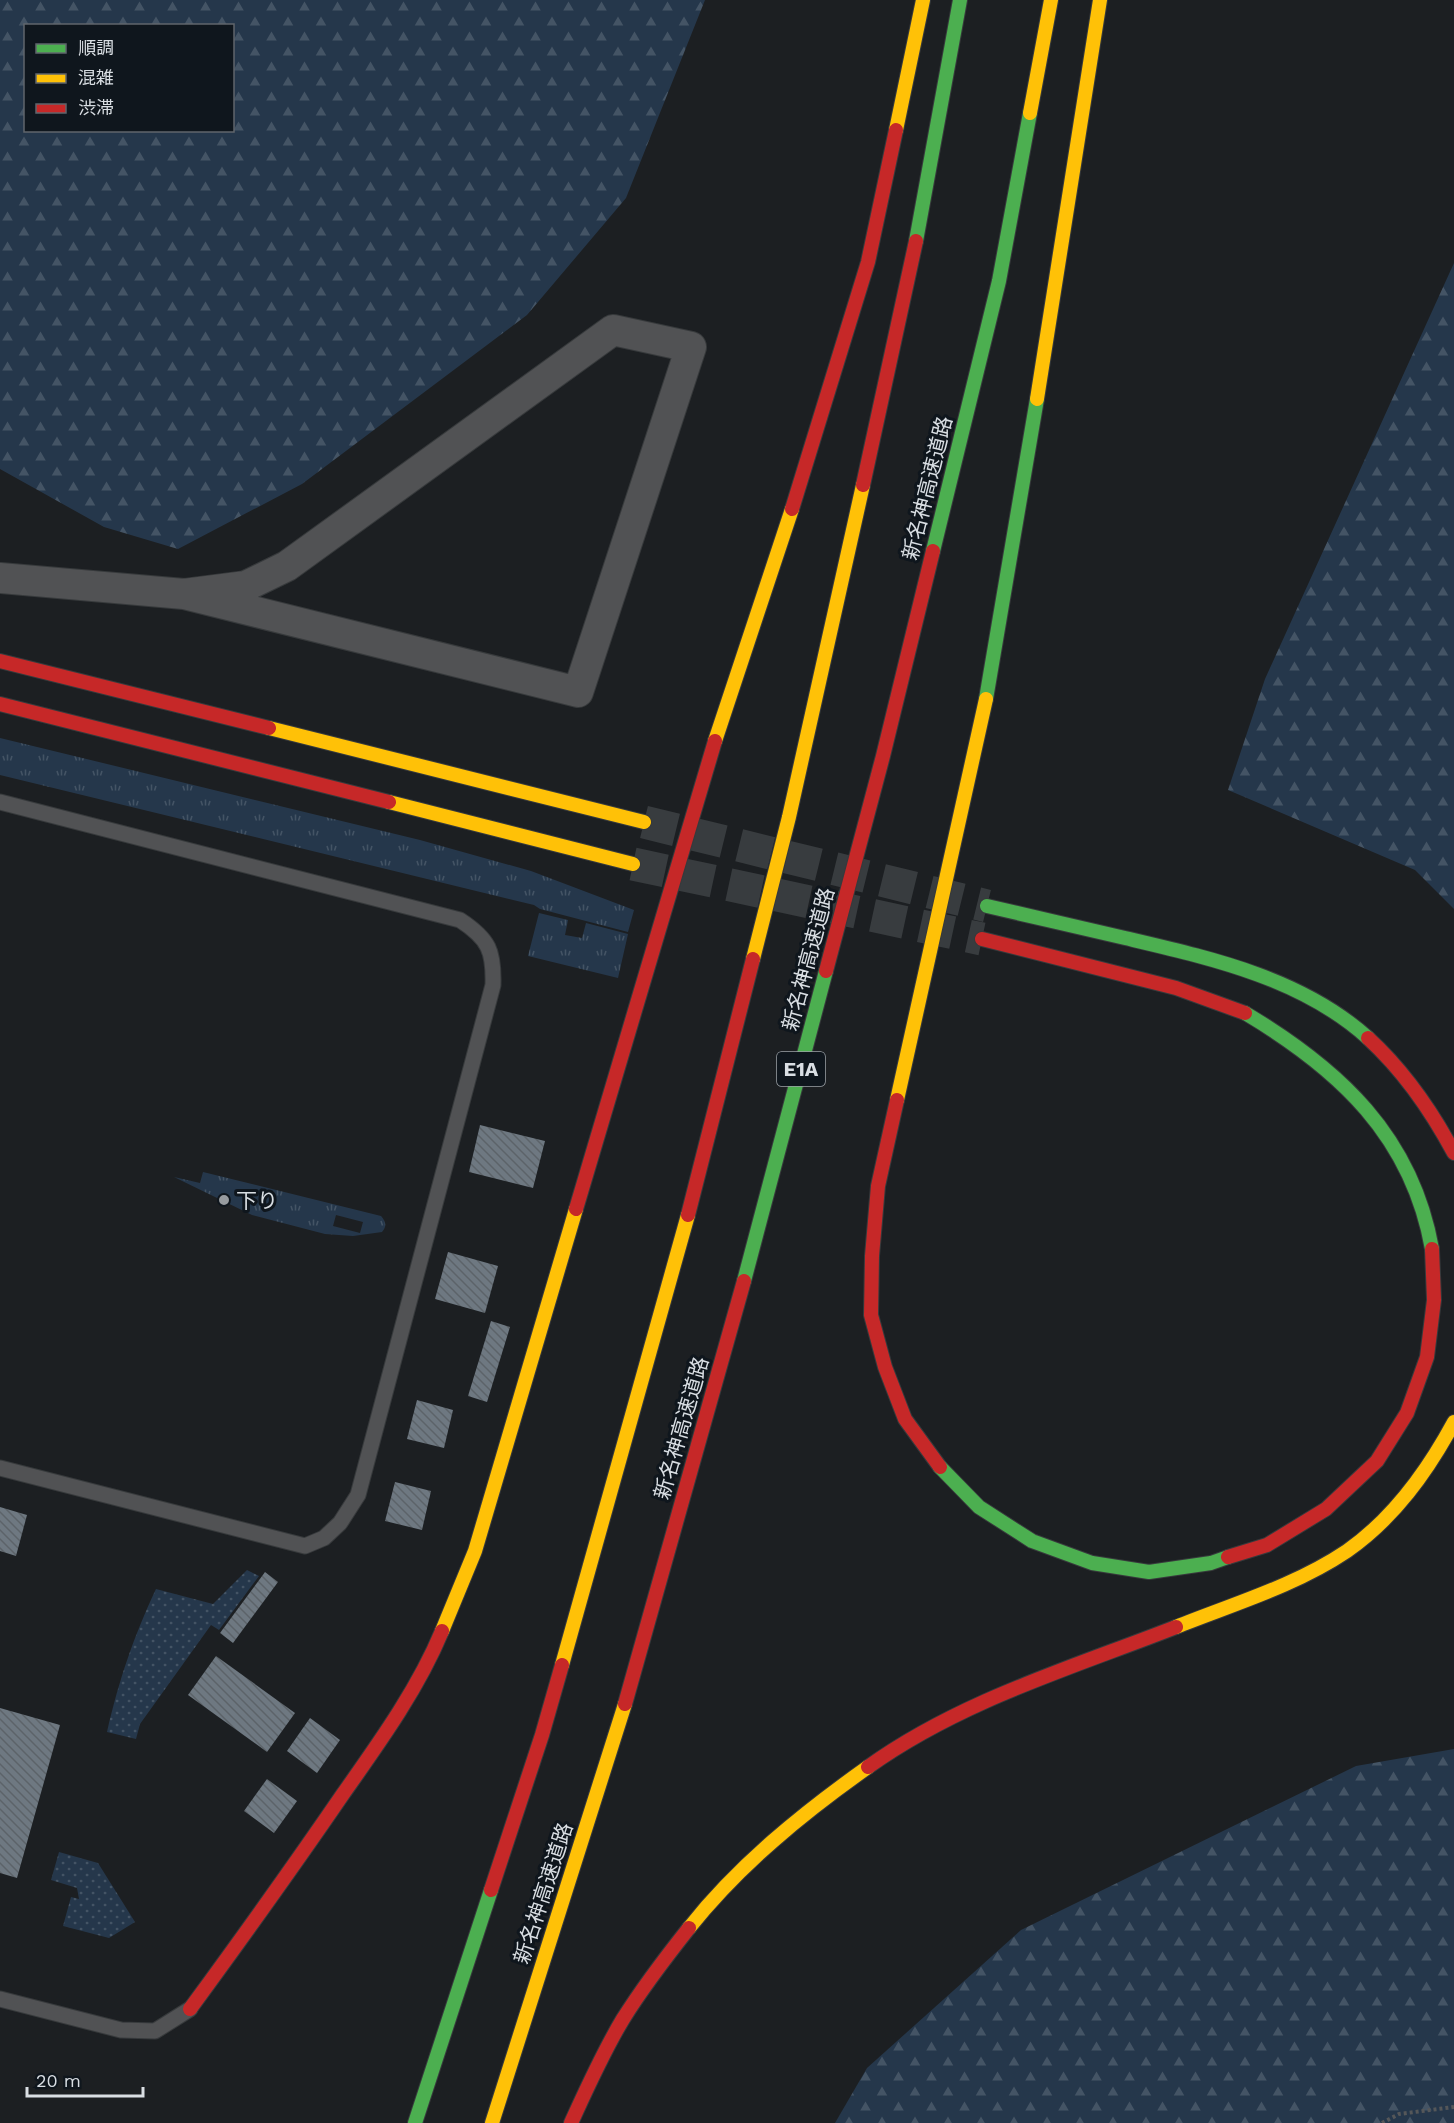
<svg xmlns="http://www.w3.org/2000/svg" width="1454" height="2123" font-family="'Work Sans','Noto Sans JP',sans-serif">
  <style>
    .grass { fill: url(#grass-tufts); fill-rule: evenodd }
    .forest { fill: url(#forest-firs); fill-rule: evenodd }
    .garden { fill: url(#garden-dots) }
    .building { fill: url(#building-back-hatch) }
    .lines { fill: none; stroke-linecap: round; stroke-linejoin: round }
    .highway-tunnel { stroke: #383c3f; stroke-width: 33; stroke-dasharray: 33 16; stroke-linecap: butt }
    .lane-casing { stroke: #373a3c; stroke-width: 17 }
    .street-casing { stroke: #373a3c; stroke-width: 32 }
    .fast-casing { stroke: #373a3c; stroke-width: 16 }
    .slow-casing { stroke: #373a3c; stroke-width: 16 }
    .jam-casing { stroke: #373a3c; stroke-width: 16 }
    .path { stroke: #555759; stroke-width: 4; stroke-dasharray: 3 3; stroke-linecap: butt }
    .lane { stroke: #515254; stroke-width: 15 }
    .street { stroke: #515254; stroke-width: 30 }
    .fast { stroke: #4caf50; stroke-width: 14 }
    .slow { stroke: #ffc107; stroke-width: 14 }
    .jam { stroke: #c62828; stroke-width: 14 }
    .poi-dot { fill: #979b9f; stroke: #0f161d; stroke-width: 2 }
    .labels { text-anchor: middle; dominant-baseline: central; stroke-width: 6; stroke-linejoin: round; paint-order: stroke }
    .shield { fill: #0f161d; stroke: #9ca2a8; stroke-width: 1.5 }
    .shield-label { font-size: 20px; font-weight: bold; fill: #d9dee3 }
    .street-label { font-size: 21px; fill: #d9dee3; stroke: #0f161d }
    .poi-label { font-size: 21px; fill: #d9dee3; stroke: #0f161d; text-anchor: start }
  </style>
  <defs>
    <pattern id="grass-tufts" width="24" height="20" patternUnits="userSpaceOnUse" patternTransform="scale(1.5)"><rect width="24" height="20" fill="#25374b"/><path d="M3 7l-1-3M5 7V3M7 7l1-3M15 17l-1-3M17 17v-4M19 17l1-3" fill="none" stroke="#445465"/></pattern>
    <pattern id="forest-firs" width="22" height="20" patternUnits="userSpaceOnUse" patternTransform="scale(1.5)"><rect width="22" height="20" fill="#25374b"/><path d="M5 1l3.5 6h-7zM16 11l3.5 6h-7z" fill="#445465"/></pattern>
    <pattern id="garden-dots" width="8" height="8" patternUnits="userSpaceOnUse" patternTransform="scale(1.5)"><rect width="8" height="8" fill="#25374b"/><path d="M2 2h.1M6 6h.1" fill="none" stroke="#445465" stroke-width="1.8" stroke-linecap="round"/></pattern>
    <pattern id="building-back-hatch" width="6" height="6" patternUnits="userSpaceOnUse" patternTransform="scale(1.5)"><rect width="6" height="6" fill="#6e7881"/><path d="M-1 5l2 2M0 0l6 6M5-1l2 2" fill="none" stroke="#5c6369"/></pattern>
  </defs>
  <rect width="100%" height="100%" fill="#1c1f22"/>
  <!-- grass -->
  <g class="grass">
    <path d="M0 738 420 840 531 871 634 910 628 932 540 909 534 905 0 775Z"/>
    <path d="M539 913 568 920 565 935 582 938 586 923 628 934 618 978 528 956Z"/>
    <path d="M203 1172 381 1216C386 1222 387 1226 382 1232L353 1236 325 1234 252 1215 174 1177 200 1183ZM336 1215 363 1222 360 1233 333 1226Z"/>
  </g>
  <!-- forest -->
  <g class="forest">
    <path d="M0 0H705L626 198 527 315 302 484 178 549 104 527 0 469ZM26 26H232V130H26Z"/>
    <path d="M1454 263V909L1415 870 1228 790 1265 679Z"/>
    <path d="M1454 1749V2123H835L867 2068 1021 1930 1356 1766Z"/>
  </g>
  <!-- garden -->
  <g class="garden">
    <path d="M247 1570 259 1576 219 1630 211 1625 140 1724 136 1739 107 1732C119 1680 133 1638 156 1589L213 1604Z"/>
    <path d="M59 1852 98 1863 135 1922 109 1938 63 1926 71 1897 79 1899 77 1888 51 1880Z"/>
  </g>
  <!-- building -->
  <g class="building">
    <path d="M480 1125 545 1141 533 1188 469 1172Z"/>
    <path d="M448 1252 498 1266 485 1313 435 1299Z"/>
    <path d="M491 1321 510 1327 487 1402 468 1396Z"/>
    <path d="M417 1400 453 1410 444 1448 407 1439Z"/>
    <path d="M395 1482 431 1491 422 1530 385 1521Z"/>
    <path d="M0 1507 27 1515 16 1556 0 1551Z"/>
    <path d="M265 1572 278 1582 233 1643 220 1633Z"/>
    <path d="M216 1656 295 1713 267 1752 188 1695Z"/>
    <path d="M0 1708 60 1725 17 1878 0 1873Z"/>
    <path d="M310 1718 340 1740 317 1773 287 1751Z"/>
    <path d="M267 1779 297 1801 274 1833 244 1811Z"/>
  </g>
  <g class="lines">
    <!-- highway-tunnel -->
    <g class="highway-tunnel">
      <path d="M644 822 987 906"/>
      <path d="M633 864 982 939"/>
    </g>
    <defs>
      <g id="lane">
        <path d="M0 802 460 920C489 939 494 951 493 985L358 1495 340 1523 324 1538 305 1546 0 1468"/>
        <path d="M0 1999 121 2030 155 2031 190 2009"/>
      </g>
      <path id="street" d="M0 578 184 594 578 692 691 347 613 330 287 566 246 586 184 594"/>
      <g id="fast">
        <path d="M916 241 960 0"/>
        <path d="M933 551 999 281 1030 113"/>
        <path d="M986 699 1037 399"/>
        <path d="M987 906C1033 917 1079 927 1125 938 1210 958 1302 978 1368 1038"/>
        <path d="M1245 1013C1339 1069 1412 1136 1432 1249"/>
        <path d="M744 1281 826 971"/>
        <path d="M940 1467 979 1507 1032 1541 1092 1563 1149 1572 1211 1563 1228 1557"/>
        <path d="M415 2123 491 1890"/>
      </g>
      <g id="slow">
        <path d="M1030 113 1051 0"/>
        <path d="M896 130 923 0"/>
        <path d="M1037 399 1100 0"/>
        <path d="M269 728 644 822"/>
        <path d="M715 741 792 509"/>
        <path d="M389 802 633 864"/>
        <path d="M753 959 789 817 863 485"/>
        <path d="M897 1100 986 699"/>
        <path d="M1176 1627C1233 1604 1295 1586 1347 1551 1394 1518 1427 1472 1454 1422"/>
        <path d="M442 1631 475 1551 576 1209"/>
        <path d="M562 1665 688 1215"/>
        <path d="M689 1928C739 1865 803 1813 868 1767"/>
        <path d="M492 2123 625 1704"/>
      </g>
      <g id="jam">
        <path d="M863 485 916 241"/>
        <path d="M792 509 868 262 896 130"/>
        <path d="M0 661 269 728"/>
        <path d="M0 704 389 802"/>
        <path d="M982 939 1176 988 1245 1013"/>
        <path d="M826 971 883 756 933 551"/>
        <path d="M1368 1038C1404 1071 1431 1110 1454 1153"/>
        <path d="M897 1100 878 1186 872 1256 871 1315 885 1367 905 1419 940 1467"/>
        <path d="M576 1209 715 741"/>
        <path d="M688 1215 753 959"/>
        <path d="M1228 1557 1267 1545 1326 1509 1377 1461 1407 1413 1427 1357 1434 1300 1432 1249"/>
        <path d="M625 1704 744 1281"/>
        <path d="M868 1767C960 1701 1071 1668 1176 1627"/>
        <path d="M491 1890 542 1735 562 1665"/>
        <path d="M190 2009C242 1938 293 1867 343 1794 379 1743 418 1689 442 1631"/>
        <path d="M571 2123C587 2088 603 2052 623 2019 643 1987 666 1957 689 1928"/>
      </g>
    </defs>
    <!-- lane casing -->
    <use href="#lane" class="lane-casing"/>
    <!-- street casing -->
    <use href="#street" class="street-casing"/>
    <!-- fast casing -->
    <use href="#fast" class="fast-casing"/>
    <!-- slow casing -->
    <use href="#slow" class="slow-casing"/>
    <!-- jam casing -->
    <use href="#jam" class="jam-casing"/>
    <!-- path -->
    <path class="path" d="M1382 2123 1399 2114 1454 2107"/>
    <!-- lane -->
    <use href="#lane" class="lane"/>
    <!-- street -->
    <use href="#street" class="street"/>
    <!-- fast -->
    <use href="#fast" class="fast"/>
    <!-- slow -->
    <use href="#slow" class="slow"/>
    <!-- jam -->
    <use href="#jam" class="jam"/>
  </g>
  <!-- markers -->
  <circle class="poi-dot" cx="224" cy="1200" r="6"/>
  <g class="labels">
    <!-- shield labels -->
    <rect class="shield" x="777" y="1052" width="48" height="34" rx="4.5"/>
    <g class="shield-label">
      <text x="801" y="1069">E1A</text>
    </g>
    <!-- street labels -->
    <g class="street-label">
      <text transform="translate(927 488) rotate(-76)">新名神高速道路</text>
      <text transform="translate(808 959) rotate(-75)">新名神高速道路</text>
      <text transform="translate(681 1428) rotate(-74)">新名神高速道路</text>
      <text transform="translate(543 1893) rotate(-72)">新名神高速道路</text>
    </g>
    <!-- poi labels -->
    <g class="poi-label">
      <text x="236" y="1200">下り</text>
    </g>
  </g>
  <!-- legend -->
  <rect x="24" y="24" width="210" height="108" fill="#0f161d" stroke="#60666c" stroke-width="1.5"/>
  <rect x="36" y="44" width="30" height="9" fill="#4caf50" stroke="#60666c" stroke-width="1.5"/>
  <text x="78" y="54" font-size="18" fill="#d9dee3">順調</text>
  <rect x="36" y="74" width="30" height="9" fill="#ffc107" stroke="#60666c" stroke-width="1.5"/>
  <text x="78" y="84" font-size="18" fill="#d9dee3">混雑</text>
  <rect x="36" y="104" width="30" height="9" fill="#c62828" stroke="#60666c" stroke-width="1.5"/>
  <text x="78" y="114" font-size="18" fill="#d9dee3">渋滞</text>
  <!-- scale -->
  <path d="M27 2087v9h116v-9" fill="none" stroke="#d9dee3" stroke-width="3"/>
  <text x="36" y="2087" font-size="18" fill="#d9dee3" stroke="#0f161d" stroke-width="4.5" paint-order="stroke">20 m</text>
</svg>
